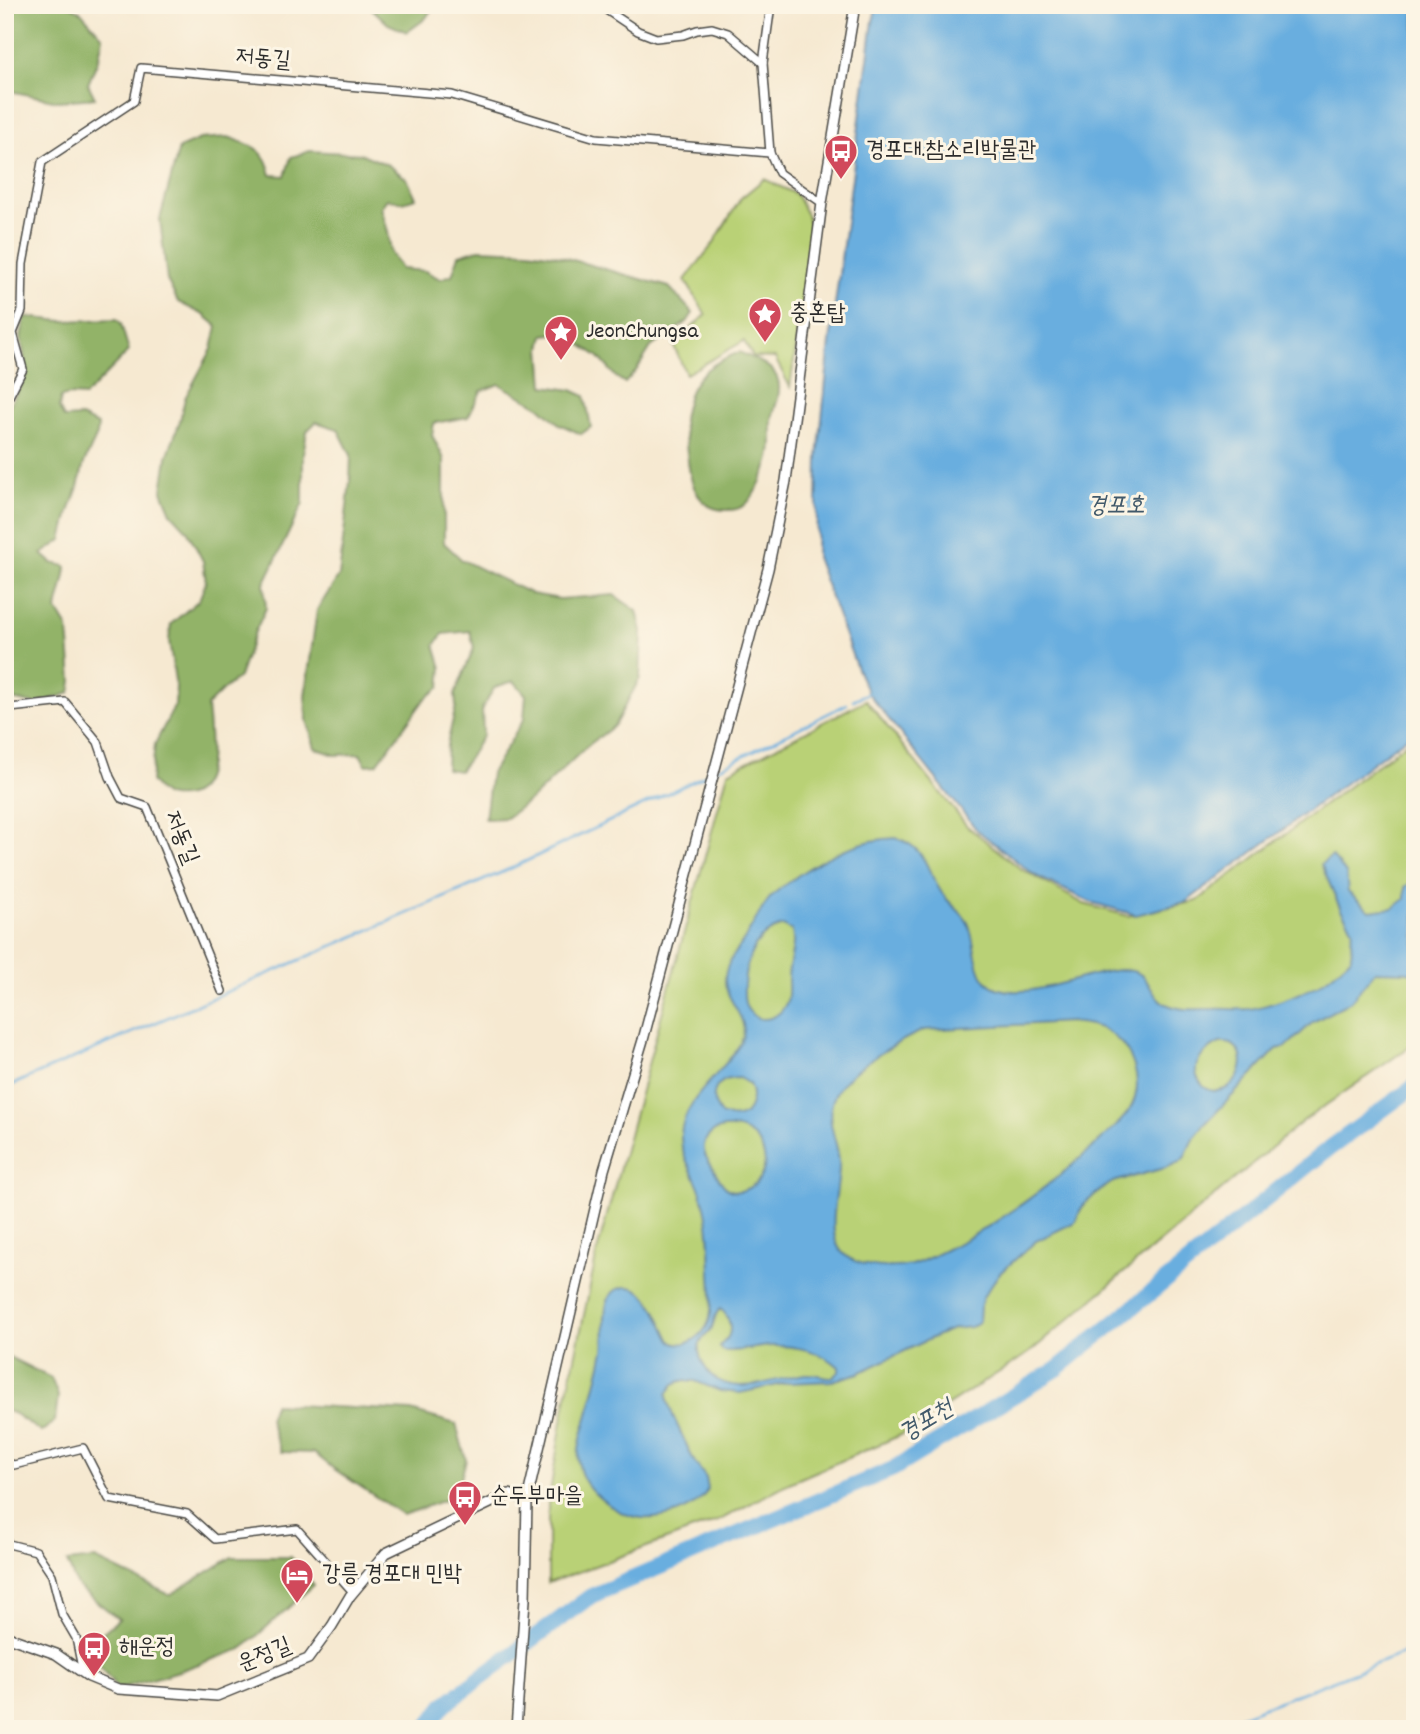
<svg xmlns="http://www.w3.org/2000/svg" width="1420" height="1734" font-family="Dekko,'Poor Story',sans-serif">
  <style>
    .green { fill: #b9d176; stroke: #727e50; stroke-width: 2 }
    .forest { fill: #92b367; stroke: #5e6f49; stroke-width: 2 }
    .water { fill: #69aedf; stroke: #4a6c85; stroke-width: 2; fill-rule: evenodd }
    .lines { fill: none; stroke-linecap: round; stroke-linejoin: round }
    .stream { stroke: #69aedf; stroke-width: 2.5 }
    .river { stroke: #69aedf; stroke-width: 16 }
    .minor-casing { stroke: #494844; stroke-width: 10 }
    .tertiary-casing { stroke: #494844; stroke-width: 12 }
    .minor { stroke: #fff; stroke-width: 7 }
    .tertiary { stroke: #fff; stroke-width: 9 }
    .labels { text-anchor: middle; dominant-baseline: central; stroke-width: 6; stroke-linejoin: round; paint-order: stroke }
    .street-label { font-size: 23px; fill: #2b2b2b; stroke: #fcf5e5 }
    .poi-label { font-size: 23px; fill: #2b2b2b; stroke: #fcf5e5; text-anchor: start }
    .water-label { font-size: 24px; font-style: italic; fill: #41596a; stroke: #fcf5e5 }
  </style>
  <rect width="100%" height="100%" fill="#fcf5e5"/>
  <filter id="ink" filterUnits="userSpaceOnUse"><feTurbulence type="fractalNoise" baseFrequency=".0143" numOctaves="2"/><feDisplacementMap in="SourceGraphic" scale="14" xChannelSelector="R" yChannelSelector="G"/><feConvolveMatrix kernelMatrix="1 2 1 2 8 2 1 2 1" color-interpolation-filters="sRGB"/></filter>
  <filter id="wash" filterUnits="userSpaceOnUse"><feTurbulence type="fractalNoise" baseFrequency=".00686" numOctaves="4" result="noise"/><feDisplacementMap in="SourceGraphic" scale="28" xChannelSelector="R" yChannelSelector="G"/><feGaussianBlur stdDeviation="1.57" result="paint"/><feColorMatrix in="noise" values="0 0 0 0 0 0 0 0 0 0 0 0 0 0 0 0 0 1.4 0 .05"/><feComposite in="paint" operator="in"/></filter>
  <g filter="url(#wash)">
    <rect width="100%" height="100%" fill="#f6e9d1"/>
    <!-- green -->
    <g class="green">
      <path d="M764 179 796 194 807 215 812 240 790 387 775 358 753 357 744 341 686 374 673 344 706 315 685 280 713 244 741 198Z"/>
      <path d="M866 700 967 826 1021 869 1084 904 1128 916 1197 901 1415 736V1043L1303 1121 1029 1353 901 1435 787 1484 718 1521 548 1583V1504L563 1415 598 1248 728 772Z"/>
    </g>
    <!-- forest -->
    <g class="forest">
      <path d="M5 5H68L80 11 103 37 99 57 88 84 95 98 58 101 5 90Z"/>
      <path d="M368 5H435L425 19 407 32 388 24Z"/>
      <path d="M228 137C252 146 265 147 271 175L285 176 291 157 310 151 362 154 388 165 407 179 416 198 403 202 387 199 381 207 388 232 391 253 401 269 425 271 440 279 452 275 459 255 479 249 529 251 555 255 669 287 693 313 687 322 651 347 636 371 625 383 616 377 599 357 564 333 544 335 541 348 544 386 572 390 585 396 591 427 581 434 559 424 540 407 499 384 481 391 468 417 434 423 432 435 444 459V543L462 560 532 594 560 599 614 595 637 611 642 631 640 678 614 726 586 747 534 797 506 818 485 819 491 773 524 719 526 695 514 681 495 687 482 708 483 735 469 758 459 771 446 769 447 745 456 706 455 694 474 648 470 631 443 634 435 645 442 668 440 687 424 700 377 764 366 765 360 754 335 755 315 748 307 720 305 696 317 610 339 576 350 481 351 455 338 429 316 422 307 431 303 454V503L264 584 266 608 254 634 239 677 225 688 207 706C209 732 219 793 183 797 165 799 161 794 151 781L155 744 175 705 176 687 169 641 171 624 199 600 206 582 203 561 187 530 171 513 162 491 167 457 180 421 185 398 212 349 217 326 204 315 178 302 167 280 160 219 179 148 200 139Z"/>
      <path d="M25 317 63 321 117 319 121 324 129 351 85 396 70 395 61 397 59 408 64 418 81 417 98 425 97 435 84 463 78 487 69 512 62 540 42 554 52 563 66 566C66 578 59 596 57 610L68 628 72 681 70 693 36 704 5 698V414L27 374 21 337Z"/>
      <path d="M740 352C756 361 781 366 779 390 779 400 773 410 772 421 771 431 773 443 771 453 770 465 754 498 745 505 734 513 714 511 705 503 691 491 689 470 687 453 686 443 684 432 683 421 683 416 685 410 686 405 692 375 713 362 740 352Z"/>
      <path d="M5 1355 51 1378 58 1396 55 1421 41 1432 15 1414 5 1410Z"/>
      <path d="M274 1404 411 1411 456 1424 466 1460 456 1496 403 1515 334 1469 314 1453 281 1452 269 1419Z"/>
      <path d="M232 1557H291L314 1585 242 1649 179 1671 118 1689 85 1647 119 1619 77 1586 67 1562 95 1559 170 1595Z"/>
    </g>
    <!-- water -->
    <g class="water">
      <path d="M877 5H1415V731L1186 902 1136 915 1090 902 1034 875 977 830 868 693 858 671 816 557 818 457 830 342 873 21Z"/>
      <path d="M896 838C929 848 926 874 945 897 953 907 964 913 969 925 975 941 975 969 986 981 1013 1009 1086 971 1120 970 1153 969 1145 991 1164 1003 1179 1011 1195 1009 1211 1009 1224 1008 1236 1010 1249 1009 1266 1007 1304 993 1319 984 1331 977 1342 966 1352 957L1351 939 1353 929 1341 910 1321 864 1332 856 1346 873 1348 892 1370 911 1393 908 1405 899V887L1415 880V974L1408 972 1375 971 1351 1001 1313 1022 1286 1047 1277 1049 1205 1124 1193 1139 1184 1158 1180 1162 1165 1168 1113 1182 1102 1189 1084 1204 1075 1222 1036 1241 1009 1265 999 1274 983 1297 980 1308 979 1321 976 1325 971 1327 953 1329 938 1335 859 1373 832 1381 787 1383 740 1393 720 1391 695 1381H681L674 1384 667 1394 668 1402 674 1418 694 1461 706 1478 708 1489C698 1508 674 1516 654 1518 635 1520 620 1514 605 1502 565 1472 579 1447 590 1407 595 1389 600 1370 604 1350 607 1331 597 1289 626 1287 650 1285 662 1325 671 1341 681 1346 692 1343 700 1335 705 1330 709 1324 710 1317 713 1303 712 1288 711 1274 710 1246 710 1217 700 1190 694 1172 680 1156 681 1135 683 1097 724 1074 741 1042 753 1020 723 1000 725 978 726 963 736 952 744 940 752 927 759 912 769 899 776 891 784 885 793 879 823 857 858 839 896 838ZM783 926 792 931C796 947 788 963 788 979 788 986 789 994 787 1001 781 1018 761 1026 749 1011 743 1004 744 993 744 985 746 958 756 933 783 926ZM1070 1022C1083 1024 1095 1024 1106 1031 1132 1046 1146 1082 1130 1109 1121 1124 1105 1135 1093 1147 1048 1187 999 1224 945 1250 935 1255 922 1262 911 1265 892 1269 866 1268 849 1258 820 1241 841 1189 839 1162 838 1138 823 1121 835 1095 845 1071 901 1040 924 1030ZM1220 1043C1254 1040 1245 1092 1214 1091 1208 1090 1203 1087 1200 1082 1188 1065 1205 1050 1220 1043ZM739 1078 749 1084C755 1095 752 1114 738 1117 732 1119 726 1116 721 1114 706 1095 716 1078 739 1078ZM724 1128C766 1124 780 1177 744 1190 725 1196 721 1181 713 1168 711 1163 706 1159 705 1154 700 1140 712 1130 724 1128ZM720 1309C728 1314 733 1328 728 1337 726 1341 722 1343 719 1347L723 1351C739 1352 755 1347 772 1346 794 1345 822 1351 839 1367V1372L832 1377C823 1377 815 1373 805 1374 776 1378 735 1398 711 1375 705 1369 700 1359 699 1351 698 1340 707 1336 712 1328 715 1320 714 1314 720 1309Z"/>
    </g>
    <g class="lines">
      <!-- stream -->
      <g class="stream">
        <path d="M853 700 868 693"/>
        <path d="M717 769 847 704"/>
        <path d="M5 1088 512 868 712 772"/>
        <path d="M1207 1729 1415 1649"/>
      </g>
      <!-- river -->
      <path class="river" d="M426 1729 445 1704 591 1596 893 1469 1057 1369 1323 1153 1415 1086"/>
    </g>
  </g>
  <g filter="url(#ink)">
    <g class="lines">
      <defs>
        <g id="minor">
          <path d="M599 5 638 31 656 38 683 35 697 30 712 28 728 33 763 63"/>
          <path d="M771 5 763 63 770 153 779 173 822 203"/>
          <path d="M5 404 23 369 13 333 22 311 23 264 42 162 134 101 141 68 452 95 596 138 770 153"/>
          <path d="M5 706 10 708 65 702 98 742 110 777 121 798 147 807 222 991"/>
          <path d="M5 1462 14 1465 83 1448 109 1499 187 1514 215 1539 297 1529 353 1592"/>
          <path d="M5 1543 36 1551 52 1575 62 1614 76 1638 83 1673"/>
        </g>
        <g id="tertiary">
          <path d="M5 1636 56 1654 89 1677 118 1689 217 1696 308 1659 332 1626 350 1596 386 1553 509 1494 527 1500"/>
          <path d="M516 1729 525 1600 527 1500 604 1170 643 1040 768 569 786 481 822 203 855 5"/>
        </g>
      </defs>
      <!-- minor casing -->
      <use href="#minor" class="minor-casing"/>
      <!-- tertiary casing -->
      <use href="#tertiary" class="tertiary-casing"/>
      <!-- minor -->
      <use href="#minor" class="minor"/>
      <!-- tertiary -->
      <use href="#tertiary" class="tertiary"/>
    </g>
  </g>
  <!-- icons -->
  <defs>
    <symbol id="bus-pin" viewBox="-11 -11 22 30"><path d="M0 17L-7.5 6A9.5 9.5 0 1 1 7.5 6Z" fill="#d1495b" stroke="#fcf5e5"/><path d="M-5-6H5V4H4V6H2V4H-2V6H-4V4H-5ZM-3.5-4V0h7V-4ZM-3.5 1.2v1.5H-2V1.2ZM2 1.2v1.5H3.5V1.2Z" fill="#fff"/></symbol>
    <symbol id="sight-pin" viewBox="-11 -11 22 30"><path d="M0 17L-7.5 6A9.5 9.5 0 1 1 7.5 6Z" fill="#d1495b" stroke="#fcf5e5"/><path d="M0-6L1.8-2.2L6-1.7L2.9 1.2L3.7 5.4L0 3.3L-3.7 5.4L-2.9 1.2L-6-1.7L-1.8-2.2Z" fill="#fff"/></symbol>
    <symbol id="hotel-pin" viewBox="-11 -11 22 30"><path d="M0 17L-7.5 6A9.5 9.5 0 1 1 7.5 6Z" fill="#d1495b" stroke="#fcf5e5"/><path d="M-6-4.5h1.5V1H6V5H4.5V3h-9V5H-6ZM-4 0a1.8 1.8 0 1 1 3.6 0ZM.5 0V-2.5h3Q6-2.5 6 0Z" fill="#fff"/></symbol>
  </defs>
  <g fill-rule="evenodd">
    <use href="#bus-pin" x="822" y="132" width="38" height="52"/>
    <use href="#sight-pin" x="746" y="295" width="38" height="52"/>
    <use href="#sight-pin" x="542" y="313" width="38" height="52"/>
    <use href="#bus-pin" x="446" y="1478" width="38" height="52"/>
    <use href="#hotel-pin" x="278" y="1556" width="38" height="52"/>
    <use href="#bus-pin" x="75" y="1629" width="38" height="52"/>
  </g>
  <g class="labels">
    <!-- street labels -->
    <g class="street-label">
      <text transform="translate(263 60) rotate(5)">저동길</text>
      <text transform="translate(180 838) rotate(68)">저동길</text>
      <text transform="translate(265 1656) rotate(-22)">운정길</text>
    </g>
    <!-- poi labels -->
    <g class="poi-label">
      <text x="866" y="151">경포대.참소리박물관</text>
      <text x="790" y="314">충혼탑</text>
      <text x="586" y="332">JeonChungsa</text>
      <text x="490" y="1497">순두부마을</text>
      <text x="322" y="1575">강릉 경포대 민박</text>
      <text x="119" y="1648">해운정</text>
    </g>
    <!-- water labels -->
    <g class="water-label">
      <text x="1116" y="507">경포호</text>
      <text transform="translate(927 1422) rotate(-31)">경포천</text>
    </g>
  </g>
  <!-- margin -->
  <rect width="1420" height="1734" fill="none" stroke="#fcf5e5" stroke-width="28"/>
</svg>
